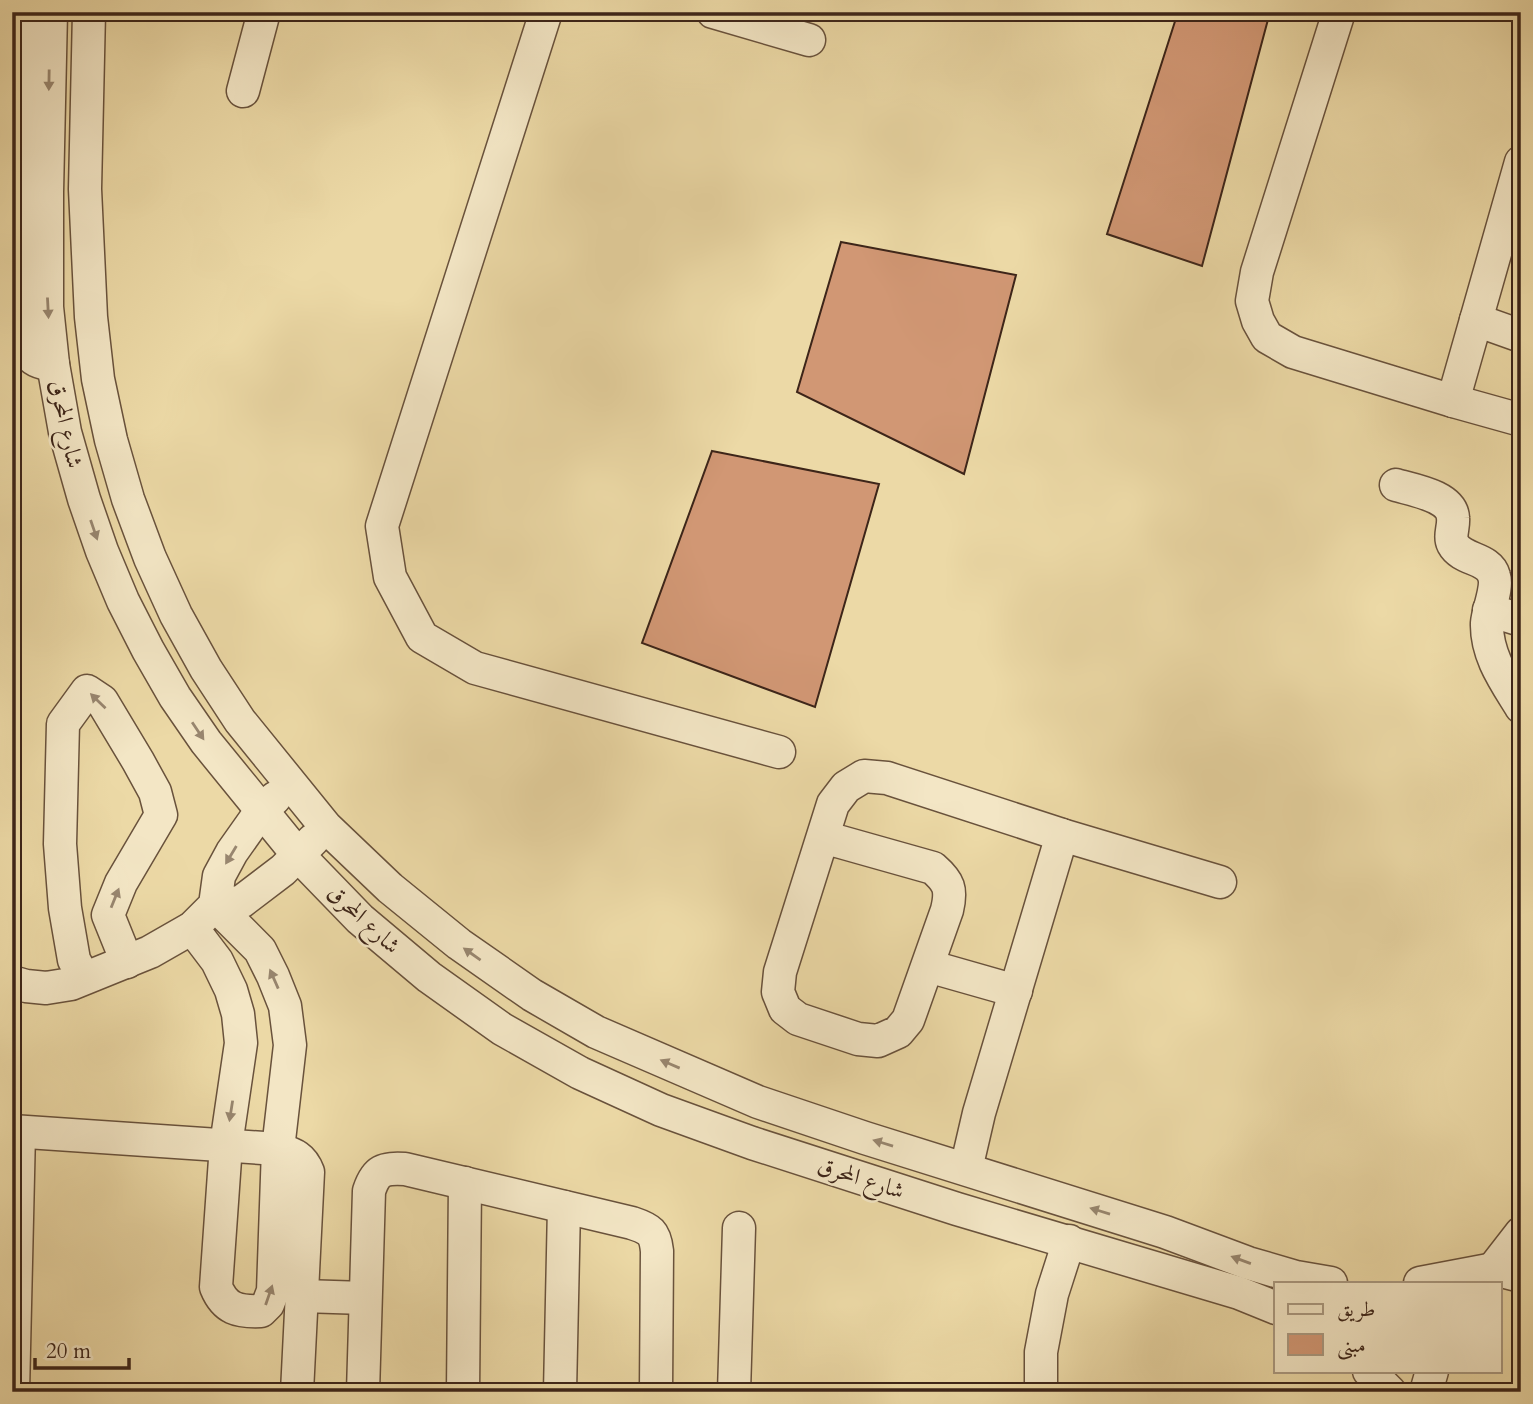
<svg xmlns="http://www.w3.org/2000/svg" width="1533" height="1404" font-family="Cardo,Amiri,serif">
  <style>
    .building { fill: #d19774; stroke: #3d2519; stroke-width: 2 }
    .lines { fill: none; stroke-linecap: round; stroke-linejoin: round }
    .minor-casing { stroke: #69523c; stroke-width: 35 }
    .minor { stroke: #f3e6c5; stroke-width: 32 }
    .oneway { fill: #98866f }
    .labels { text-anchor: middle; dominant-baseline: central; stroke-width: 5; stroke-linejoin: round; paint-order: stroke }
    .street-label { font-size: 23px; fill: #3d2519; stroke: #f3e6c5 }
  </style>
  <rect width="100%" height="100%" fill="#ecd9a6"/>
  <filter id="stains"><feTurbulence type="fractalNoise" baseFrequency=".00286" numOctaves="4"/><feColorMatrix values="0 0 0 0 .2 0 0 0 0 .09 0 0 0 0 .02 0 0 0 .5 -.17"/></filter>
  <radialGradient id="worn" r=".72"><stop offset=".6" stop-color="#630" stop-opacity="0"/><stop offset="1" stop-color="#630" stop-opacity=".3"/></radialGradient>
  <!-- building -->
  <g class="building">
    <path d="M1178 12H1270L1202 266 1107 234Z"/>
    <path d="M841 242 1016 275 964 474 797 392Z"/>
    <path d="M712 451 879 484 815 707 642 643Z"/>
  </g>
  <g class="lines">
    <defs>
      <g id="minor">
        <path d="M26 12 24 319C25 344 22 363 53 364"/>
        <path d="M51 12 47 192V307L53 364 65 432 84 499 102 551 123 601 148 650 175 697 206 742 298 855 360 919 429 977 502 1029 580 1073 661 1110 752 1143 957 1209 1239 1293 1276 1308"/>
        <path d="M89 12 85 189 91 317 98 379 111 440 128 499 150 558 176 615 206 669 240 721 326 827 390 888 459 944 532 995 596 1032 758 1102 865 1138 1165 1232 1248 1263 1296 1277 1331 1283"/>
        <path d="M546 12 382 526 390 577 422 637 475 668 779 752"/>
        <path d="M713 12 809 40"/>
        <path d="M1339 12 1257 272 1252 301 1258 321 1267 337 1293 352 1453 401 1521 420"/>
        <path d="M243 91 264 12"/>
        <path d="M1476 320 1521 336"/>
        <path d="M1453 401 1521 162"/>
        <path d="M1396 485C1413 490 1452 496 1453 518 1454 527 1449 536 1453 544 1462 561 1489 557 1494 576 1498 588 1488 610 1487 623 1486 655 1505 681 1521 707"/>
        <path d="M1489 610 1521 620"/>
        <path d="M823 837 933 868C949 882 952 889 947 910L908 1020 898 1032 878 1041 858 1039 798 1019 785 1009 778 992 780 972 833 804 846 787 864 776 887 778 1062 835 1220 882"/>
        <path d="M215 905 241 902 283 870 313 840"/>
        <path d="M192 928 217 961 231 990 238 1014 241 1043 226 1145 216 1287C225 1309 238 1312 261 1311L268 1304 273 1291 278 1149 290 1045 285 1006 273 976 260 950 215 905"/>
        <path d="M928 966 1016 991"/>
        <path d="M84 978 74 960 65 908 60 844 63 724 87 691 102 701 138 761 155 792 161 815 121 883 108 915 127 962"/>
        <path d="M12 982 26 986 46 988 71 984 150 952 192 928 215 905 219 876 232 852 261 811 275 798"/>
        <path d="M12 1131 278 1149C293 1154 302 1156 308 1172L297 1392"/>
        <path d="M966 1169 979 1113 1062 835"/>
        <path d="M1483 1282 1521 1233"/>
        <path d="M1420 1283 1494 1269 1521 1276"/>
        <path d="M302 1296 365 1298"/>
        <path d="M1369 1371 1390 1392"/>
        <path d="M13 1392 19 1132"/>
        <path d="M363 1392 369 1191C376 1170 383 1168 405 1169L632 1223C650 1229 655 1232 657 1251L656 1392"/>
        <path d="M463 1392 465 1183"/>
        <path d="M560 1392 564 1207"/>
        <path d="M734 1392 739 1228"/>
        <path d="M1041 1392V1352L1052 1294 1069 1241"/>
        <path d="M1426 1392 1432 1371"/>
      </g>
    </defs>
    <!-- minor casing -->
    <use href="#minor" class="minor-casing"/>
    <!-- minor -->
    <use href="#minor" class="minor"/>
  </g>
  <!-- one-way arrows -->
  <defs><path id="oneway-solid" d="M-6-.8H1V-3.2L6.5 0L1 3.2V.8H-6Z" transform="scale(1.75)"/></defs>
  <g class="oneway">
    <use href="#oneway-solid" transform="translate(49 80) rotate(91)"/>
    <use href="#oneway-solid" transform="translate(48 308) rotate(87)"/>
    <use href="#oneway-solid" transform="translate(94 530) rotate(71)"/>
    <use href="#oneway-solid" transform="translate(98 701) rotate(-136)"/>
    <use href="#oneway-solid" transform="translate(198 731) rotate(56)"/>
    <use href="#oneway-solid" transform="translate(231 855) rotate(121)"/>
    <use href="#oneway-solid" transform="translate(115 898) rotate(-68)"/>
    <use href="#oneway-solid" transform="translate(472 954) rotate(-145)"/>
    <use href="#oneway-solid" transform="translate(274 979) rotate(-114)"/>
    <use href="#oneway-solid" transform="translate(670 1064) rotate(-157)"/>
    <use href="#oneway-solid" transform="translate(231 1111) rotate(99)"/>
    <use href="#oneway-solid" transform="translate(883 1143) rotate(-163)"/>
    <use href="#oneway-solid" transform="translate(1100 1211) rotate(-163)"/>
    <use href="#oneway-solid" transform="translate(1241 1260) rotate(-160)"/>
    <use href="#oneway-solid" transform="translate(269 1295) rotate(-71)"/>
  </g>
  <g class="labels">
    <!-- street labels -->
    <g class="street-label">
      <text transform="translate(66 424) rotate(78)">شارع المحرق</text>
      <text transform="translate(364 919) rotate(43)">شارع المحرق</text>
      <text transform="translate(861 1178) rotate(18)">شارع المحرق</text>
    </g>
  </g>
  <!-- margin -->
  <rect width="1533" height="1404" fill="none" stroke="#ecd9a6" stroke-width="42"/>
  <rect x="14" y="14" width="1505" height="1376" fill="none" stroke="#3d2519" stroke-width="3.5"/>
  <rect x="21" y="21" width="1491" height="1362" fill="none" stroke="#3d2519" stroke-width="2"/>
  <!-- legend -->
  <rect x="1274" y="1282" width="228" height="91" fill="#f3e6c5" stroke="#aa9980" stroke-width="2"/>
  <rect x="1288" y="1304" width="35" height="10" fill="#f3e6c5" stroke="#aa9980" stroke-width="2"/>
  <text x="1337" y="1316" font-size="21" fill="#3d2519">طريق</text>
  <rect x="1288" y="1334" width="35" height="21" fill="#d19774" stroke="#aa9980" stroke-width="2"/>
  <text x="1337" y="1352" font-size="21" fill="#3d2519">مبنى</text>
  <!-- scale -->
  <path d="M35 1358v10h94v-10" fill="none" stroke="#3d2519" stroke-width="3.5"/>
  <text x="46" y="1358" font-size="21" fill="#3d2519" stroke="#f3e6c5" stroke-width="5" paint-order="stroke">20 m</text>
  <rect width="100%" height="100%" filter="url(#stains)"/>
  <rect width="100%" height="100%" fill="url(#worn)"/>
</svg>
